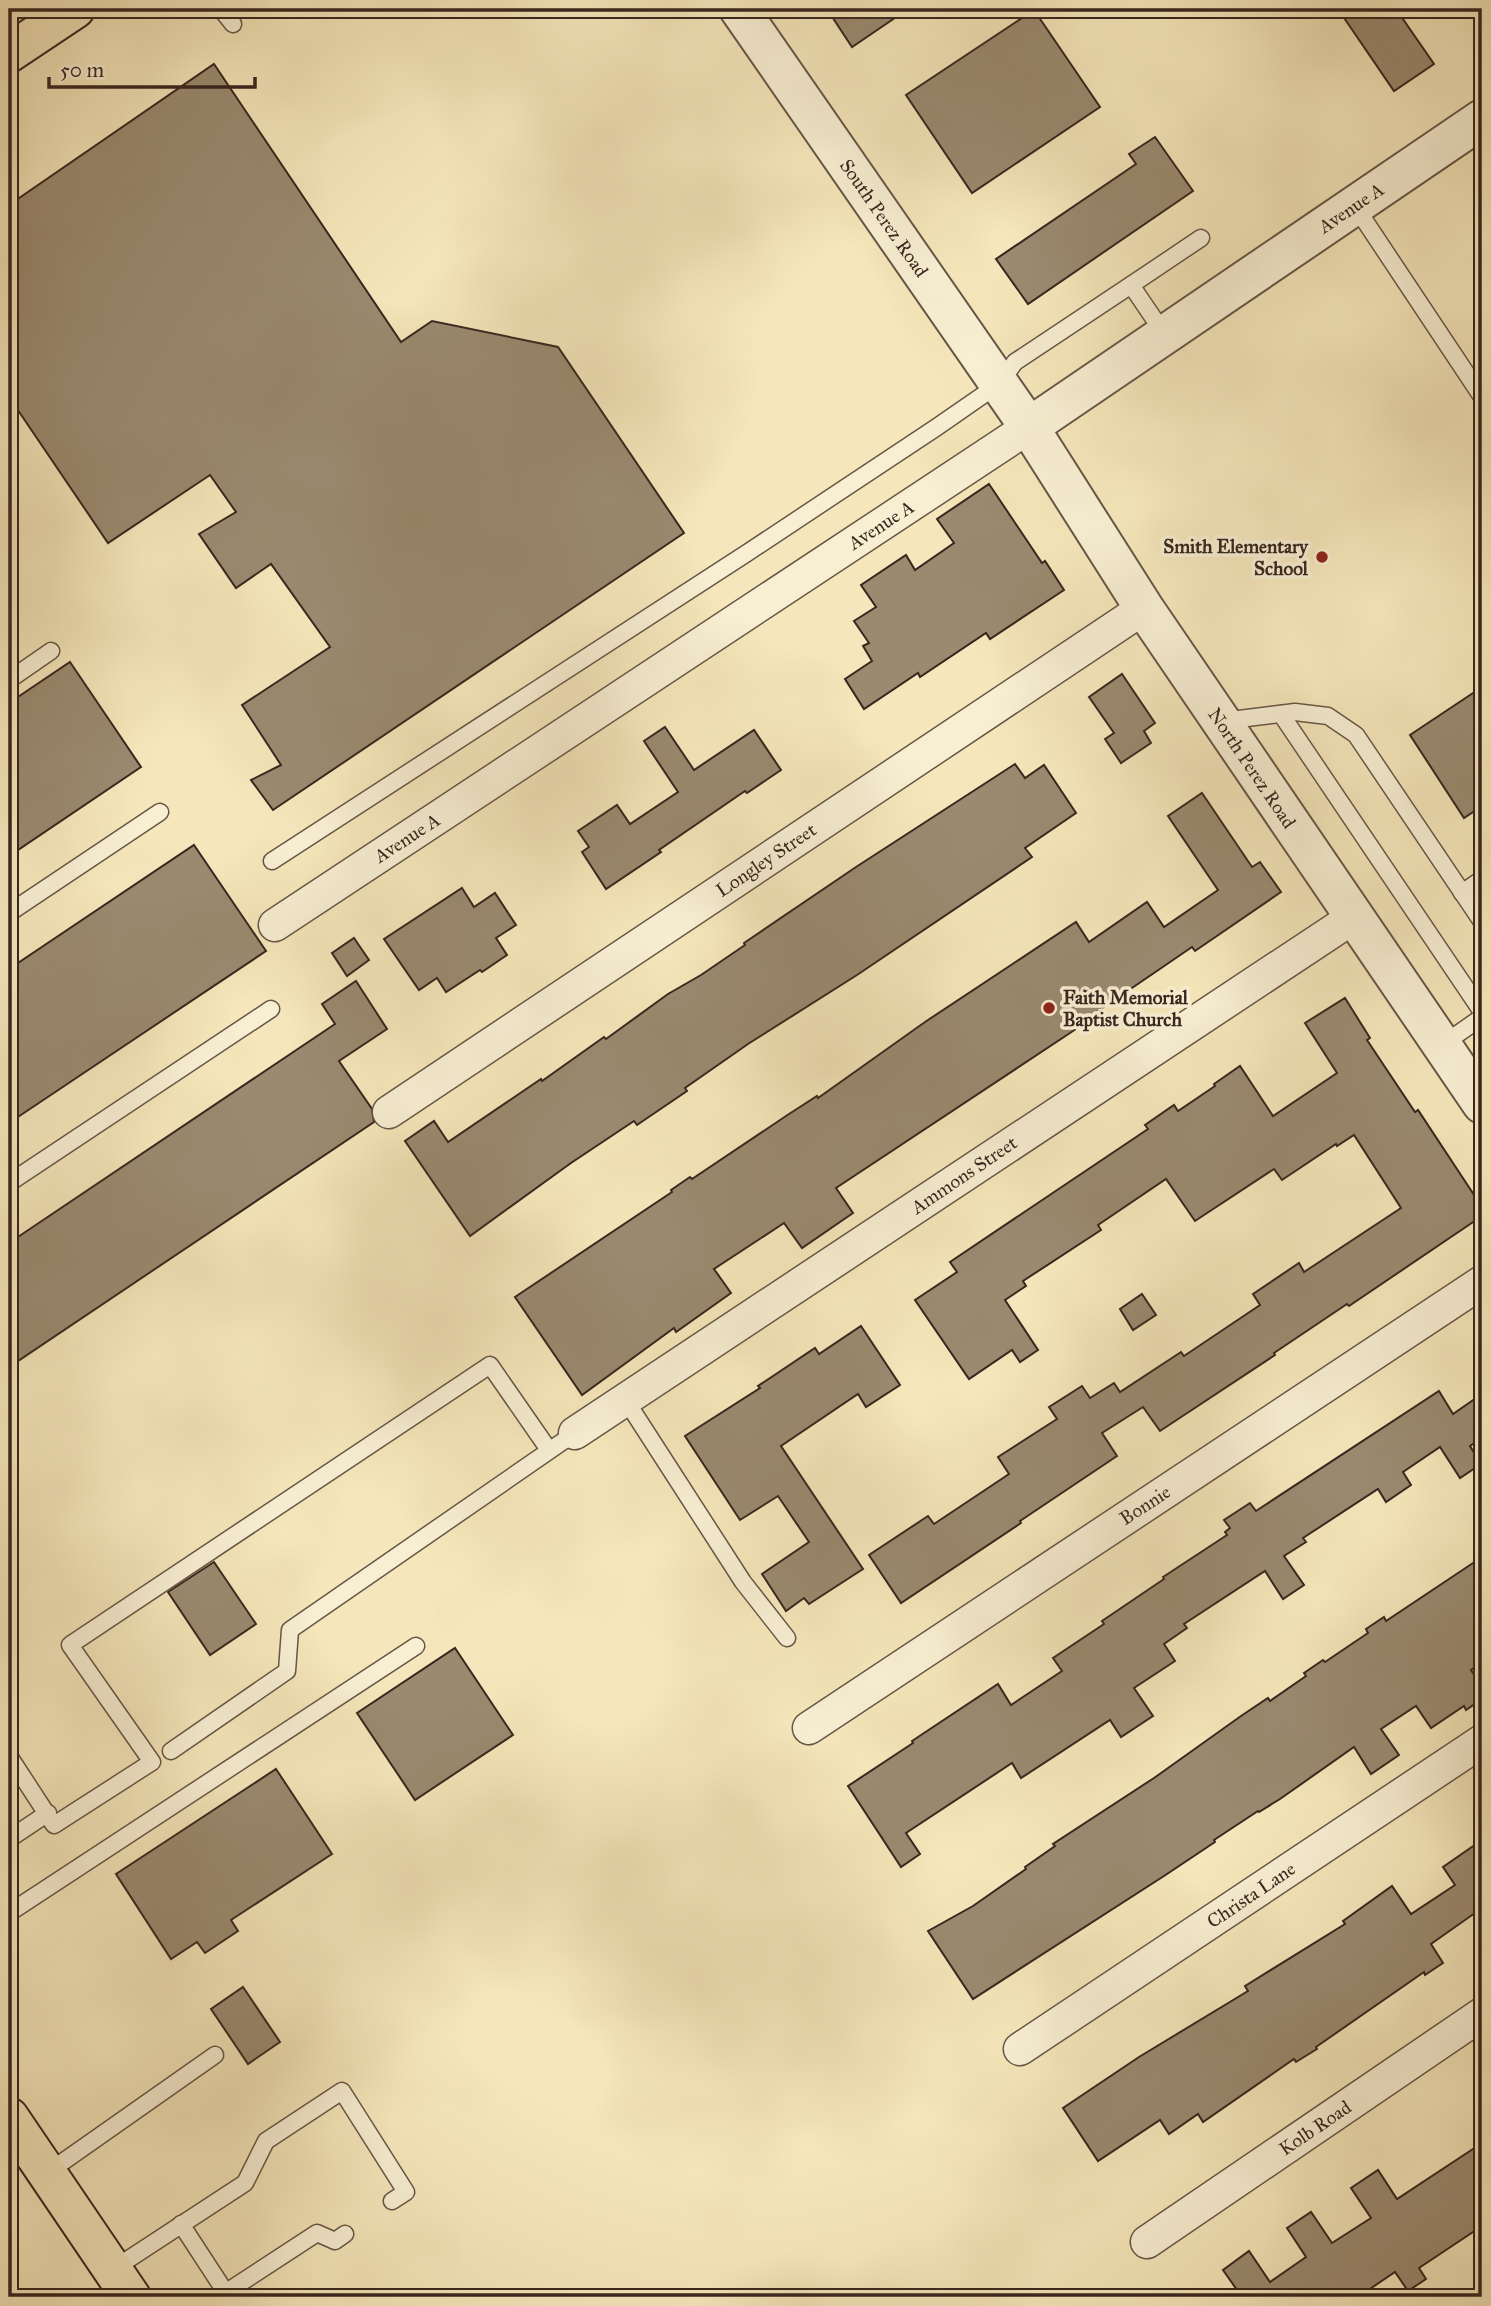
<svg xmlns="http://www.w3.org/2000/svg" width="1491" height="2306" font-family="'IM FELL Great Primer',serif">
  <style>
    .building { fill: #9a8a70; stroke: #38261f; stroke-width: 2 }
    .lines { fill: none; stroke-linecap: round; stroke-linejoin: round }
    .service-casing { stroke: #675646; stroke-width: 19 }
    .minor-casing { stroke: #675646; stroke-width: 35 }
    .tertiary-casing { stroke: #675646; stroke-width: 42 }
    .primary-casing { stroke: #38261f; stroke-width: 42 }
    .service { stroke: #f8efd3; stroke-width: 16 }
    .minor { stroke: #f8efd3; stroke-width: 32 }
    .tertiary { stroke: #f8efd3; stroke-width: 38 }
    .primary { stroke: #f5e7bb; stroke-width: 38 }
    .poi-dot { fill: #8f2418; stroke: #f8efd3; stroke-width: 2.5 }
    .labels { text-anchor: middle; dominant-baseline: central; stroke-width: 7; stroke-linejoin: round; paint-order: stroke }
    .street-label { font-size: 19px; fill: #38261f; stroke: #f8efd3 }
    .poi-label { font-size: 19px; font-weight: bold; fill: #38261f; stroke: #f8efd3; text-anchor: end }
  </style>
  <rect width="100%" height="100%" fill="#f5e7bb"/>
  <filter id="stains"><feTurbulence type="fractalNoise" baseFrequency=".00286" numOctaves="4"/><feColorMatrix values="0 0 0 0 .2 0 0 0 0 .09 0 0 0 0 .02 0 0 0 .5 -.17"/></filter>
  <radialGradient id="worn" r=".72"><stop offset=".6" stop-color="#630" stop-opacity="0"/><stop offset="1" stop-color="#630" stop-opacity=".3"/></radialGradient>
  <!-- building -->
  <g class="building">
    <path d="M827 9H908L852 47Z"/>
    <path d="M1338 9H1396L1434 64 1394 91Z"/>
    <path d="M1034 10 1100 107 972 193 906 95Z"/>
    <path d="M214 64 401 342 432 321 558 347 684 533 273 810 251 780 281 765 242 705 330 647 271 564 236 588 199 534 236 512 210 475 108 543 9 397V205Z"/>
    <path d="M1155 137 1193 191 1028 304 996 259 1136 164 1129 154Z"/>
    <path d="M989 484 1042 563 1045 561 1064 590 990 639 986 633 920 677 918 673 864 709 845 679 872 661 863 646 869 643 854 621 876 607 861 585 906 555 915 570 954 543 937 519Z"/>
    <path d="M70 662 141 767 9 856V703Z"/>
    <path d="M1122 674 1155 723 1144 731 1151 743 1121 763 1105 739 1114 733 1089 697Z"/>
    <path d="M1482 687V806L1464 818 1410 735Z"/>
    <path d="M665 727 694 770 754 730 781 770 747 793 745 791 659 850 661 852 606 889 582 852 589 847 578 831 617 805 630 824 678 792 644 741Z"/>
    <path d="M1015 764 1025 778 1044 765 1076 813 1025 848 1032 857 857 975 748 1044 685 1088 687 1091 637 1125 634 1121 571 1163 470 1236 405 1141 434 1121 448 1142 541 1079 542 1081 604 1037 606 1039 668 994 701 975 745 945 744 943 856 867Z"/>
    <path d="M1202 793 1252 867 1260 862 1281 892 1195 951 1192 947 1088 1018 1089 1020 1070 1033 836 1188 853 1213 802 1248 784 1223 714 1269 731 1293 676 1332 674 1328 582 1395 515 1297 672 1192 671 1190 690 1177 692 1179 789 1114 817 1096 818 1098 925 1022 1076 922 1089 942 1147 902 1164 927 1218 890 1168 816Z"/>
    <path d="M194 845 266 951 9 1123V969Z"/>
    <path d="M462 888 474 907 495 893 516 925 496 938 507 955 482 972 480 970 446 992 437 978 419 990 384 939Z"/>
    <path d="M354 938 369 960 347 976 332 953Z"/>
    <path d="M356 981 387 1029 339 1061 372 1109 374 1122 9 1367V1243L335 1024 322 1004Z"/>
    <path d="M1345 998 1370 1038 1367 1040 1415 1112 1418 1110 1482 1207V1216L1349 1306 1347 1304 1274 1353 1275 1355 1160 1431 1143 1407 1102 1433 1117 1456 1020 1521 1021 1523 901 1603 869 1555 928 1516 934 1524 1009 1474 998 1457 1057 1419 1049 1407 1082 1386 1090 1398 1114 1383 1120 1392 1181 1352 1184 1356 1260 1305 1253 1294 1299 1263 1304 1272 1401 1208 1354 1135 1337 1146 1336 1144 1282 1180 1274 1169 1195 1221 1166 1179 1098 1225 1101 1230 1023 1281 1026 1286 1005 1300 1038 1350 1020 1362 1012 1350 969 1379 915 1300 957 1272 950 1262 1148 1129 1145 1125 1174 1105 1178 1111 1215 1086 1214 1084 1240 1066 1273 1116 1337 1073 1305 1023Z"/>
    <path d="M1142 1294 1156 1315 1133 1330 1120 1309Z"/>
    <path d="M861 1326 900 1385 866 1407 858 1394 781 1446 863 1569 809 1604 804 1598 786 1611 762 1574 809 1542 778 1496 740 1520 685 1436 760 1388 758 1386 815 1348 819 1354Z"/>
    <path d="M1439 1391 1453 1414 1482 1394V1438L1470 1446 1481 1464 1460 1478 1440 1447 1403 1472 1411 1485 1386 1502 1378 1489 1303 1538 1306 1542 1284 1556 1304 1585 1283 1599 1265 1571 1184 1624 1187 1628 1164 1644 1175 1661 1134 1688 1153 1716 1121 1737 1110 1720 1021 1778 1012 1763 906 1833 920 1854 901 1867 848 1786 913 1743 912 1741 998 1684 1011 1705 1062 1671 1053 1658 1104 1624 1102 1621 1164 1579 1163 1577 1227 1535 1225 1532 1230 1528 1224 1520 1250 1503 1256 1511Z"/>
    <path d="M1482 1557V1662L1471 1670 1482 1687V1699L1466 1710 1464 1706 1431 1728 1416 1706 1381 1729 1399 1755 1371 1774 1354 1747 1280 1799 1259 1812 1258 1811 1214 1840 1215 1842 1164 1876 973 1999 928 1931 973 1906 1026 1869 1025 1867 1055 1846 1053 1844 1154 1778 1241 1716 1268 1698 1270 1701 1306 1676 1304 1673 1323 1660 1325 1662 1368 1633 1366 1629 1384 1617 1386 1621Z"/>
    <path d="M214 1562 256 1624 210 1655 168 1592Z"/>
    <path d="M455 1648 513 1735 415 1800 357 1713Z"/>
    <path d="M276 1769 332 1854 231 1920 238 1931 205 1953 197 1942 171 1959 116 1874Z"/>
    <path d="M1482 1840V1908L1431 1944 1443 1963 1425 1975 1424 1972 1316 2047 1317 2049 1296 2062 1294 2059 1203 2122 1198 2114 1169 2134 1160 2120 1098 2161 1063 2108 1139 2057 1248 1991 1245 1986 1345 1924 1343 1921 1392 1886 1411 1914 1455 1885 1443 1867Z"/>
    <path d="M243 1987 280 2042 248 2064 211 2009Z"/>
    <path d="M1482 2143V2226L1419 2268 1426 2279 1408 2291 1395 2272 1358 2297H1242L1223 2270 1249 2251 1270 2282 1306 2257 1287 2228 1311 2212 1332 2243 1371 2218 1351 2188 1378 2170 1397 2199Z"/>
  </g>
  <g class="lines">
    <defs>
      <g id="service">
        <path d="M221 9 233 24"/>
        <path d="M1355 206 1482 397"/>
        <path d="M1165 335 1131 285 1201 238"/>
        <path d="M9 680 51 651"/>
        <path d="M1281 714 1482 1012"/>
        <path d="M1223 721 1295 712 1328 716 1356 735 1482 922"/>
        <path d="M272 861 747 553 937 427 999 384 1015 362 1131 285"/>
        <path d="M1462 893 1482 879"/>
        <path d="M9 913 160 812"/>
        <path d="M1442 1045 1482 1017"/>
        <path d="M9 1183 271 1009"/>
        <path d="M625 1399 743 1582 787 1638"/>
        <path d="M171 1751 287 1671 290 1630 575 1433"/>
        <path d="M9 1756 54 1825 152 1762 70 1645 490 1365 549 1450"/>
        <path d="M9 1839 48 1813"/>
        <path d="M9 1913 416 1646"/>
        <path d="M47 2173 215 2055"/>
        <path d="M181 2224 226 2293"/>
        <path d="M112 2270 245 2183 266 2141 342 2091 406 2192 392 2201"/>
        <path d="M219 2297 317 2233 335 2241 345 2234"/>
      </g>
      <g id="minor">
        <path d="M275 925 1029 427"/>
        <path d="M389 1112 1144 608"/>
        <path d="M575 1433 1354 917"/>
        <path d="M809 1728 1482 1282"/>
        <path d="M1020 2049 1482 1741"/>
        <path d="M1147 2242 1482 2014"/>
      </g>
      <g id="tertiary">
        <path d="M739 9 1029 427 1144 608 1482 1104"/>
        <path d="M1029 427 1482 119"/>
      </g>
      <g id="primary">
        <path d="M9 53 75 9"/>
        <path d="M9 2117 131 2297"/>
      </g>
    </defs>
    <!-- service casing -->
    <use href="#service" class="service-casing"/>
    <!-- minor casing -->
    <use href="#minor" class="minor-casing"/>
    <!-- tertiary casing -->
    <use href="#tertiary" class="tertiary-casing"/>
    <!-- primary casing -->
    <use href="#primary" class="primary-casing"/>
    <!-- service -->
    <use href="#service" class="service"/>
    <!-- minor -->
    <use href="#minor" class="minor"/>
    <!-- tertiary -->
    <use href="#tertiary" class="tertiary"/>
    <!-- primary -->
    <use href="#primary" class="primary"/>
  </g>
  <!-- markers -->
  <g class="poi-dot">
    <circle cx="1322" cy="557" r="7"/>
    <circle cx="1049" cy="1008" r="7"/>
  </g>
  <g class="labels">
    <!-- street labels -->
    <g class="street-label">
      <text transform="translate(1351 208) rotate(-34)">Avenue A</text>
      <text transform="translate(884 218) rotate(55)">South Perez Road</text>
      <text transform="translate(881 525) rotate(-33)">Avenue A</text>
      <text transform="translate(1252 768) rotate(56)">North Perez Road</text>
      <text transform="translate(407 838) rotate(-33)">Avenue A</text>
      <text transform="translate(766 860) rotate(-34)">Longley Street</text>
      <text transform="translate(964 1175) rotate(-34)">Ammons Street</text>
      <text transform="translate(1145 1505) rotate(-33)">Bonnie</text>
      <text transform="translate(1251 1895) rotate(-34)">Christa Lane</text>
      <text transform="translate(1315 2128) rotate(-34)">Kolb Road</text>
    </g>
    <!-- poi labels -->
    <g class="poi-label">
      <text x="1308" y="546">Smith Elementary<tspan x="1308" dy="22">School</tspan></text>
      <text x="1063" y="997" text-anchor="start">Faith Memorial<tspan x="1063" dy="22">Baptist Church</tspan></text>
    </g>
  </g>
  <!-- margin -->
  <rect width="1491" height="2306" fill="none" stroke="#f5e7bb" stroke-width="35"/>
  <rect x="10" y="10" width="1470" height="2285" fill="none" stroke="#38261f" stroke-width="3.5"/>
  <rect x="18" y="18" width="1456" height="2271" fill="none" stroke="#38261f" stroke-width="2"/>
  <!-- scale -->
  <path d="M49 77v10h206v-10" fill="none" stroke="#38261f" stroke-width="3.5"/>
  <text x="60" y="77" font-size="21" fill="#38261f" stroke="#f8efd3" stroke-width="5" paint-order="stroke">50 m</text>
  <rect width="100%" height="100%" filter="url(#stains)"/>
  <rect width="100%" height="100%" fill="url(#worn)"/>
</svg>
